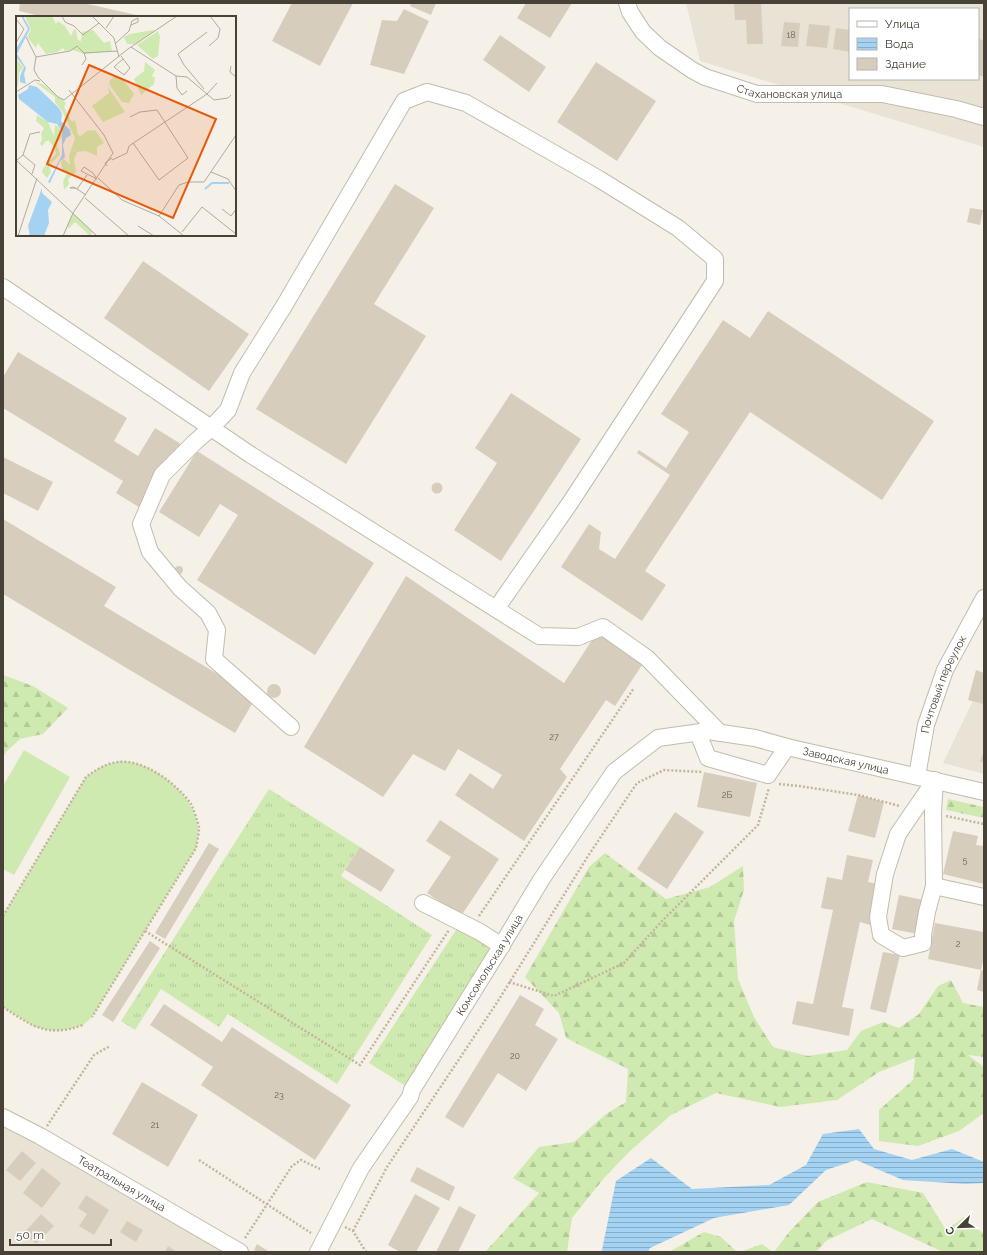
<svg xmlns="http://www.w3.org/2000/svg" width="987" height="1255" font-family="Raleway,sans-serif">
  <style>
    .residential { fill: #e9e3d6; fill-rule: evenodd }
    .grass { fill: url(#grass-tufts) }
    .forest { fill: url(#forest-firs) }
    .garden { fill: #cfeab0 }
    .water { fill: url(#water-rules) }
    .building { fill: #d7cdbd }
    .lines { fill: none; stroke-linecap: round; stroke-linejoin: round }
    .minor-casing { stroke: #c3bcad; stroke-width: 18 }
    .path { stroke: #c3b59b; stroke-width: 2.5; stroke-dasharray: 2 2; stroke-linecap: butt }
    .minor { stroke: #fff; stroke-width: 16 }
    .labels { text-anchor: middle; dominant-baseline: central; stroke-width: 3; stroke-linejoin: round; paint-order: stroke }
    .number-label { font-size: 9px; fill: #6c6458 }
    .street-label { font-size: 11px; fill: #484137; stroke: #fff }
    .inset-river { fill: none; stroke: #a3d2f2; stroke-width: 2 }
    .inset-road { fill: none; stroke: #b0aba1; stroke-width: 1 }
    .view { fill: #e8590c; fill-opacity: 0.15; stroke: #e8590c; stroke-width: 2 }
    .inset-edge { fill: none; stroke: #484137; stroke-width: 2 }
  </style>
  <defs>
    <pattern id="grass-tufts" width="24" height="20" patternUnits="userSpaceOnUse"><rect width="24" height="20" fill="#cfeab0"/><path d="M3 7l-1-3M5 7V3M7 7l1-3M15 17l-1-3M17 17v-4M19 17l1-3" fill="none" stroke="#b3ca98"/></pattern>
    <pattern id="forest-firs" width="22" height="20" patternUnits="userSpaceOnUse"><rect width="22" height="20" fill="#cfeab0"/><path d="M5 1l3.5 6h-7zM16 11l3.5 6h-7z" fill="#b3ca98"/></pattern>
    <pattern id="water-rules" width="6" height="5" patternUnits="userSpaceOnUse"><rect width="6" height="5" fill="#a3d2f2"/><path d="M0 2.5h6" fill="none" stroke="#87acc5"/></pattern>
  </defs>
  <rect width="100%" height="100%" fill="#f5f1e8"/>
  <!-- residential -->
  <g class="residential">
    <path d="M686 3H984V147L700 61ZM850 9H978V79H850Z"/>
    <path d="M984 678V774L943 763Z"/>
    <path d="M3 1119 245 1252H3Z"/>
  </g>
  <!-- grass -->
  <g class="grass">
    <path d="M269 789 360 847 341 876 432 935 337 1084 228 1014 219 1027 161 989 135 1030 121 1021Z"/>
    <path d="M458 927 497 953 412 1090 369 1063Z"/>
  </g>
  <!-- forest -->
  <g class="forest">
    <path d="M3 675 33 686 68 708 43 734 20 739 6 752 3 757Z"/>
    <path d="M948 799 984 807V818L946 810Z"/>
    <path d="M605 853 666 899 710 887 743 866 744 890 734 921 738 979 754 1017 773 1047 808 1056 847 1050 861 1031 883 1022 899 1028 919 1014 938 986 951 980 963 1003 984 1007V1057L968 1055 984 1067V1113L959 1131 918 1146 879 1141V1110L913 1080 915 1058 879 1072 837 1100 780 1107 716 1093 671 1115 629 1152 605 1177 572 1218 567 1252H485L539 1193 513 1178 539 1147 574 1142 606 1114 626 1102 628 1069 566 1038 559 1013 525 977 589 867Z"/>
    <path d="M867 1182 923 1193 946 1230 964 1217 984 1234V1252H943L872 1219 826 1241 816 1252H774L789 1232 818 1202Z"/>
    <path d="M704 1232 721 1237 737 1252H669Z"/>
    <path d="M762 1244 773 1252H740Z"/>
  </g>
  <!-- garden -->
  <g class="garden">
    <path d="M24 750 70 777 14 875 3 869V786Z"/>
    <path d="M120 761C126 762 133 762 138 764 164 772 195 799 198 827 199 833 197 842 196 848L92 1017 83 1025 70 1029 54 1031 35 1027 3 1007V916L86 777 102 766Z"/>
  </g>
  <!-- water -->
  <path class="water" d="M859 1129 874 1149 912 1160 952 1149 984 1162V1183L965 1184 903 1180 856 1160 826 1170 789 1205 714 1218 650 1248 648 1252H601L602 1250 616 1181 651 1158 692 1189 769 1185 806 1165 823 1134Z"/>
  <!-- building -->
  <g class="building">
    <path d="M20 3H83L141 16 44 17 19 11Z"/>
    <path d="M292 3H353L320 66 272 41Z"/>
    <path d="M411 3H436L431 15 410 6Z"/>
    <path d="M526 3H572L550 38 517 18Z"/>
    <path d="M734 3H761L763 44H747L746 20H735Z"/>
    <path d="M404 9 429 21 404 74 370 65 382 20 397 21Z"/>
    <path d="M784 22 800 23 798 47 781 46Z"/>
    <path d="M809 24 830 26 827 48 806 46Z"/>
    <path d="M836 28 850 30V52L833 49Z"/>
    <path d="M500 35 546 67 529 92 483 60Z"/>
    <path d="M978 39 984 40V77L978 75Z"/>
    <path d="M596 62 656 101 617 161 557 122Z"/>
    <path d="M395 184 434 208 374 304 426 336 346 464 256 409Z"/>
    <path d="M970 208 983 210 980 225 967 222Z"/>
    <path d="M143 261 249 334 209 391 104 318Z"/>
    <path d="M768 311 934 421 882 500 750 412 645 571 666 585 642 621 561 567 589 524 601 532 599 549 615 559 670 475 637 453 639 450 666 468 689 432 661 414 723 320 750 338Z"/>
    <path d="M18 352 127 418 114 441 138 456 155 428 181 444 142 509 116 493 123 481 3 408V377Z"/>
    <path d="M511 393 581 439 501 561 454 530 497 463 475 448Z"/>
    <path d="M197 451 374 563 315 655 197 580 238 515 220 504 199 537 159 512Z"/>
    <path d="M3 457 53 482 38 511 3 493Z"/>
    <circle cx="437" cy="488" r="5.5"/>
    <path d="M3 519 116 587 104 606 256 697 235 733 3 594Z"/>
    <circle cx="179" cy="570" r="4"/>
    <path d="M406 576 564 683 598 631 644 662 615 706 606 700 560 769 567 777 524 841 455 795 470 773 493 789 502 775 458 749 445 771 413 754 383 797 304 747Z"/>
    <path d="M976 670 984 673V704L968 700Z"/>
    <circle cx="274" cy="691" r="7"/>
    <path d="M984 751V763L980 761Z"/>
    <path d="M704 772 757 783 750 817 697 807Z"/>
    <path d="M858 795 884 802 875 838 848 831Z"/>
    <path d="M675 812 704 832 667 889 637 869Z"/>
    <path d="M440 820 499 859 461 916 427 893 451 857 426 841Z"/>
    <path d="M953 831 978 836 976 845 984 846V884L943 874Z"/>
    <path d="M209 843 219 849 165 939 155 933Z"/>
    <path d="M360 847 395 870 381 892 345 870Z"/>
    <path d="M847 855 873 860 868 882 879 884 870 925 860 922 842 1007 854 1009 849 1036 792 1024 797 1001 813 1004 833 910 821 908 827 877 842 880Z"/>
    <path d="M899 895 929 901 923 935 892 929Z"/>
    <path d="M935 923 984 932V956L981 970 928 959Z"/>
    <path d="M150 941 160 948 113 1022 102 1015Z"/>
    <path d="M883 952 900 955 886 1013 870 1009Z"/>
    <path d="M981 970 984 971V992L977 990Z"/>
    <path d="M520 995 544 1009 535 1025 558 1039 526 1091 498 1073 463 1128 445 1117Z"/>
    <path d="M164 1004 222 1042 232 1027 351 1105 315 1160 201 1085 213 1067 150 1025Z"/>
    <path d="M142 1082 198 1115 168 1167 112 1134Z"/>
    <path d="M22 1151 36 1163 20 1181 6 1170Z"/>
    <path d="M417 1167 455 1187 449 1201 410 1181Z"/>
    <path d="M42 1168 61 1183 42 1208 23 1193Z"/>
    <path d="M415 1194 440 1208 416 1252H400L388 1245Z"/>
    <path d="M86 1195 109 1210 94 1235 79 1226 87 1214 78 1208Z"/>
    <path d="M459 1206 476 1215 458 1252H436Z"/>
    <path d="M41 1214 54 1226 36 1244 24 1233Z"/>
    <path d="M127 1221 143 1230 136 1242 120 1232Z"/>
    <path d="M257 1244 268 1251 267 1252H258L254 1250Z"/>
    <path d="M168 1246 177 1252H165Z"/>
  </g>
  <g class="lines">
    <defs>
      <g id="minor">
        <path id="s1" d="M627 3 630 12 643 32 660 48 692 70 705 77 757 94H882L956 109 984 117"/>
        <path d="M3 287 251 455 539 636 578 637 603 627 647 658 720 733"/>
        <path d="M291 727 214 659 217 630 208 613 180 588 150 552 141 524 162 475 195 442 211 428 228 410 242 373 284 306 404 101 427 92 466 103 599 179 678 228 715 259V281L570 503 496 609"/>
        <path d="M698 733 708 758 768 775 787 747"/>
        <path id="s2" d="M917 776 926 725 945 670 984 598"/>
        <path d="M935 780 933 813 934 886 927 912 923 935V943L903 948 881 935 878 917 885 874 898 834Z"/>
        <path d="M934 886 984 897"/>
        <path d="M423 903 480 932 502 946"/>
        <path id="s3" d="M3 1117 40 1136 240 1252"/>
        <path id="s4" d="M318 1252 361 1168 410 1097 412 1090 497 953 541 880 614 772 658 738 708 731 755 738 787 747 984 792"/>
      </g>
    </defs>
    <!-- minor casing -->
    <use href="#minor" class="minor-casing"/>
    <!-- path -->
    <g class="path">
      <path d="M779 784 799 786 858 795 900 806"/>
      <path d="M946 816 984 824"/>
      <path d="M3 916 86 777C96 770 106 763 119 762 144 759 177 784 191 804 193 808 198 822 199 827 199 834 197 842 196 848L92 1017"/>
      <path d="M479 916 634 688"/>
      <path d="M145 931 360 1065 449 930"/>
      <path d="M509 982 554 996 624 963 662 921 758 825 769 788"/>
      <path d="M3 1007C32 1026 47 1038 83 1025"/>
      <path d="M47 1126 94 1055 110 1046"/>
      <path d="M199 1160 311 1233"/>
      <path d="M345 1227 353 1231 366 1252"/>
      <path d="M353 1231 387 1167 498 1001 588 856 637 783 664 770 703 772"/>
      <path d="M245 1238 292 1166 301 1160 320 1169"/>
    </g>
    <!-- minor -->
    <use href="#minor" class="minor"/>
  </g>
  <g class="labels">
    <!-- number labels -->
    <g class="number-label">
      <text x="791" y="35">18</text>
      <text x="554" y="737">27</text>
      <text x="727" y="795">2Б</text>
      <text x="965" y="860">5</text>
      <text x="958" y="944">2</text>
      <text x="515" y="1056">20</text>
      <text x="279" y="1095">23</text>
      <text x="155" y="1125">21</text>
    </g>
    <!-- street labels -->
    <g class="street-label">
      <text stroke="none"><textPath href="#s1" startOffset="197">Стахановская улица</textPath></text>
      <text stroke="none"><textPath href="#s2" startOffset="96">Почтовый переулок</textPath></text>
      <text stroke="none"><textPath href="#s4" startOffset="812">Заводская улица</textPath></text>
      <text stroke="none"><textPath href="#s4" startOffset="335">Комсомольская улица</textPath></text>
      <text stroke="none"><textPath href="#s3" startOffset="136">Театральная улица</textPath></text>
    </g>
  </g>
  <!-- overview -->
  <g transform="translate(16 16)">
    <rect width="220" height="220" fill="#f5f1e8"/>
    <path d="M92 71 109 96 87 106 76 90 93 77ZM57 197 77 216 74 220 59 206 53 212 51 210Z" fill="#cfeab0"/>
    <path d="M9 0H36L40 8 42 5 49 10 55 20 58 13 60 14 62 24 65 25 66 16 77 14 88 27 94 25 96 35 68 38 57 34 49 35 47 32 41 36 30 38 22 27 20 32 11 21 15 14ZM137 14 139 15 120 28H111L108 21 114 18ZM142 15 144 21 142 40 137 43 121 29ZM0 43 7 51 3 57 2 71 0 69ZM129 46 139 54 136 60 139 62 138 68 125 79 118 63 128 55ZM19 66 27 68 50 87 48 91 56 106 59 104 62 119 65 120 71 115 79 114 88 127 81 131V140L70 135 61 136 58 143 60 156 52 163 53 168 48 174 47 165 52 156 47 157 45 146 47 142 54 149 53 140 59 122 46 95 39 86V81ZM21 99 32 106 38 120 39 109 43 111 45 116 46 121 41 127 44 139 33 149 35 156 31 162 26 156 27 152 40 138 39 133 33 125H30L26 130 24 128 26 123 25 117 28 112 20 105Z" fill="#cfeab0"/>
    <path d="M99 60 105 61 118 78 113 87 106 86 93 68 94 64Z" fill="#cfeab0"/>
    <path d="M5 0H7L14 13 1 38 10 52 8 58 10 68 4 66V60L8 51 0 41V33L12 13ZM13 69 21 71 43 92 46 98 45 105 54 114 55 119 50 122 47 129 49 141 44 145 34 167 32 166 46 139V115L41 108 32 106 3 83 2 79 12 73ZM26 172V177L36 186 32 194 33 207 28 220H14L12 210Z" fill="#a3d2f2"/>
    <path class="inset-river" d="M189 173 196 167H213"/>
    <path class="inset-road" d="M46 0 49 6 58 10 67 19 83 7M76 0 98 22 103 41M0 3 8 13 0 27M90 12 98 0M10 21 20 41 18 54 22 61 42 81 48 84 112 33 161 0M100 27 113 15 116 5 122 2V6L115 9M193 30 202 22 204 13 194 0M115 31 160 60 161 72 166 79 171 75M105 40 114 52 108 59 98 51 107 43M20 41 54 35 61 30 68 37 102 35M66 49 70 43 68 37M215 50 214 56 220 61M160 60 171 61 198 84 212 82 215 79M188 73 168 49 162 38 191 16M0 76 19 64 24 65M114 101 124 96 141 94 172 142 143 164 117 127M7 139 19 149 16 158M0 144 81 220M1 144 7 139 14 118 24 116M96 144 111 137 113 130 191 78 201 67M91 150 89 147 96 142M68 151 77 157 81 163 65 155ZM195 156 212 163 220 175M82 162 106 184 143 200 168 220M60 172H54L57 171 61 173 70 179M61 173 71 159M69 182 113 220M206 193 215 200 220 193M143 200 163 169 172 166H188L220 119M122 210 138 220M166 216 186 191 220 218M2 220 21 162M47 220 57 197 97 137 88 119 53 74"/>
    <path class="view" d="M73 49 200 103 157 202 31 148Z"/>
    <rect width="220" height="220" class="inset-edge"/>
  </g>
  <!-- border -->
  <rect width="987" height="1255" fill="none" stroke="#484137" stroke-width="8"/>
  <!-- legend -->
  <rect x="849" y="8" width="130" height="72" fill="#ffffff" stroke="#b6b3af"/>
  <rect x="857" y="21" width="20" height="6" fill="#ffffff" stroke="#b6b3af"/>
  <text x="885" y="28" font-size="12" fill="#484137">Улица</text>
  <rect x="857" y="38" width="20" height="12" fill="url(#water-rules)" stroke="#b6b3af"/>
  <text x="885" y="48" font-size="12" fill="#484137">Вода</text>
  <rect x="857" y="58" width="20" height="12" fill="#d7cdbd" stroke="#b6b3af"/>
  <text x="885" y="68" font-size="12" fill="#484137">Здание</text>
  <!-- north arrow -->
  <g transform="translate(959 1227) rotate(247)" stroke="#ffffff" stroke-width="3" paint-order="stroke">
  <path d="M0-3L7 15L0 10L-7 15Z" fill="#484137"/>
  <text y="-6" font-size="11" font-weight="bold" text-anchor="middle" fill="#484137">С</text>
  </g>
  <!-- scale -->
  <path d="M10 1239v6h101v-6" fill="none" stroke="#484137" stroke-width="2"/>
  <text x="16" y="1239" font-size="12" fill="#484137" stroke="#ffffff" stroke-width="3" paint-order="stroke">50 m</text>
</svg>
